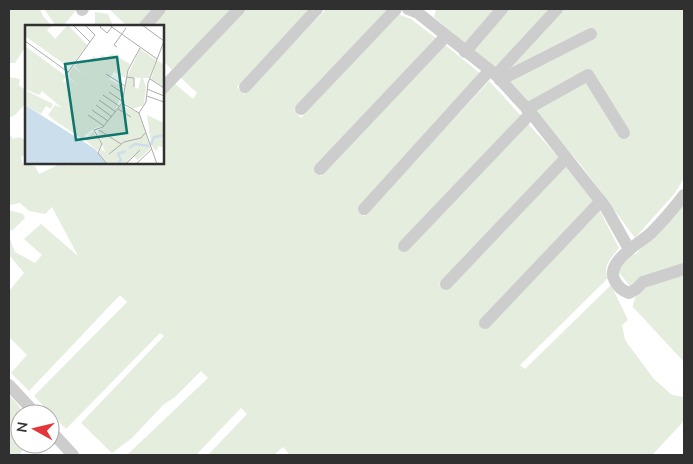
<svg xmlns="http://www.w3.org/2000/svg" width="693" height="464" font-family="'Nunito Sans',sans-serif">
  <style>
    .green { fill: #e5eddf }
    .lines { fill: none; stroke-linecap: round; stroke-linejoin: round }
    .minor { stroke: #cdcdcd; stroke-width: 12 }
    .inset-river { fill: none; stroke: #cbdeec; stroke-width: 2.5 }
    .inset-road { fill: none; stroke: #acacac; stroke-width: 1 }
    .view { fill: #0f766e; fill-opacity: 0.15; stroke: #0f766e; stroke-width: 2.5 }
    .inset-edge { fill: none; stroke: #303030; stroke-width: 2.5 }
  </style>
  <rect width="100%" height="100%" fill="#fff"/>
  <!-- green -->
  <g class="green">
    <path d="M9 9H40L43 16 52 26H26V46L15 63H9Z"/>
    <path d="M44 9H77L63 26H56Z"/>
    <path d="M109 9H155L140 26H127Z"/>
    <path d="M168 9H232L174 72 163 61 162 26H152Z"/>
    <path d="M244 9H310L237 87 244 94 326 9 388 10 294 110 301 118 398 14 411 19 437 39 315 170 321 176 444 44 481 74 358 211 364 216 489 81 494 86 560 159 439 285 445 290 564 165 595 203 479 324 485 329 600 211 619 248C612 257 602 266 608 278L520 365 525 369 611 285 628 320 622 325 625 340 654 379 672 395 684 397V421L652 455H290L283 447 274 455H208L247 414 241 408 196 455H127L208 378 201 371 175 397 163 405 132 438 112 453 81 423 164 336 160 333 66 429 34 396 127 302 120 295 29 391 11 373 27 355 9 337V291L24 273 9 255V237L15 252 35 263 42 255 24 239 41 224 78 256 52 207 45 214 29 211 20 203 9 205V133L13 139 19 137 26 140V153L21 158 23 164 35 166 39 174 62 163 69 166 71 162H162L163 95 174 83 193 99 197 93 180 77Z"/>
    <path d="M436 9H499L468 46 434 17Z"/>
    <path d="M507 9H551L496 71 472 51Z"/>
    <path d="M561 9H684V178L675 193 635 238 581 165 532 108 590 71 529 104 502 76Z"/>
    <path d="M95 12 108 14 113 26H95Z"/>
    <path d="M9 77 20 79 19 85 26 91V103L15 115 9 118Z"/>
    <path d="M684 198V265C664 272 646 270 630 286L616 269 630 255 636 254Z"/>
    <path d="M9 210 23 214 25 218 12 231 9 228Z"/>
    <path d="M684 275V362L633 307C635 281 663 281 684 275Z"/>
    <path d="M9 395 19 406 23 414H20V444H25L20 455H9Z"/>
  </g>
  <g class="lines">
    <!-- minor -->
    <g class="minor">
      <path d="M408 9 418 13 496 75 531 113 606 208 629 249"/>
      <path d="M82 10 83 9"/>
      <path d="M145 26 160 9"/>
      <path d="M465 52 502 9"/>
      <path d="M496 75 557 9"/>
      <path d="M500 80 591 34"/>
      <path d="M245 87 317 9"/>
      <path d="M162 89 239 9"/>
      <path d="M301 109 396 9"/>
      <path d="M527 109 588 75 624 133"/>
      <path d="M320 169 446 36"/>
      <path d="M684 195C674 208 663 221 651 233 640 243 604 262 615 281 618 287 623 291 629 293L636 289 643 282 684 269"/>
      <path d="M364 209 489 71"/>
      <path d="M404 246 531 113"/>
      <path d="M446 284 566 158"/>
      <path d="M485 323 601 201"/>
      <path d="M9 385 36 414"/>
      <path d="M50 430 73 455"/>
    </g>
  </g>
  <!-- overview -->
  <g transform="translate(25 25)">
    <rect width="139" height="139" fill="#fff"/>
    <path d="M0 0H28L22 5 30 14 43 0 62 20 47 40 42 41 0 11ZM0 21 41 51 38 56 50 65 40 57 42 52 53 60 43 51 48 42 60 50 49 41 57 35 62 38 69 31 72 35 77 30 81 32 88 29 105 39 100 53 90 47 91 44 84 54 99 62 90 87 78 101 70 103 64 98 70 103 60 110 59 115 29 95 23 90 30 80 37 83 17 66 14 70 0 64ZM115 24 131 35 124 53H118L121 62 119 80 108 84 98 77 101 52 109 53V62L113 64 116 53 102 52ZM132 35 139 40V62L126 54ZM0 65 28 79 26 84 21 81 16 89 0 80ZM96 80 114 88 126 123 113 135 108 131 101 139H82L74 128 76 124 80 127 72 104 75 105ZM122 90 139 98V123L134 121 131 126 126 120ZM68 106 77 119 73 126 60 115Z" fill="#e5eddf"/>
    <path d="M0 80 70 124 82 139H0Z" fill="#cbdeec"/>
    <path class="inset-river" d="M126 120 129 112 139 110M104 123 110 119 124 121M93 139 96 135 93 129 101 126"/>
    <path class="inset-road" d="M48 0 65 17M77 0 75 2 82 8 87 2M84 0 132 34M117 0 139 16M0 16 43 47M92 22 89 20 101 3M81 49 100 61M41 50 70 10 60 0M101 52 109 53V62M125 54 139 63M86 60 99 69M122 64 139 71M84 67 97 76M78 70 94 81M122 71 139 77M74 75 91 87M97 78 114 88M71 80 87 92M93 84 106 92M67 85 83 96M63 90 79 101M74 105 96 119M84 129 99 117 116 113 120 108M82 139 73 128 77 119 69 105 78 102 97 78 103 45 115 23M101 139 115 125M111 139 127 124M132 139 114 88 121 77 123 58 139 16"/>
    <path class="view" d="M92 32 102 108 51 115 40 39Z"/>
    <rect width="139" height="139" class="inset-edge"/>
  </g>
  <!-- border -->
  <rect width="693" height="464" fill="none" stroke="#303030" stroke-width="20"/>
  <!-- north arrow -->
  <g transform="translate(35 429) rotate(278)"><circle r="24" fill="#ffffff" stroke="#acacac"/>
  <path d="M0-4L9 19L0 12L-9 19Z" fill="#e43638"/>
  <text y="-8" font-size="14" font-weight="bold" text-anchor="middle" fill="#303030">N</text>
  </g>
</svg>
